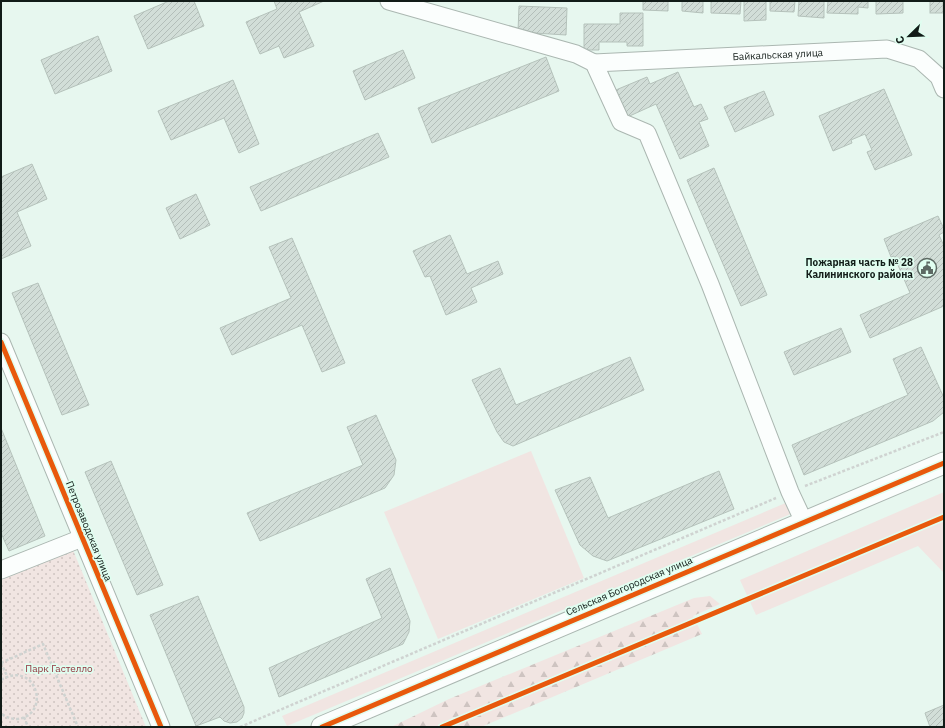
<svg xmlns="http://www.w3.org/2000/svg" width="945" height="728" font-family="'IBM Plex Sans',sans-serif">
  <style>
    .grass { fill: #f1e5e2 }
    .forest { fill: url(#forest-firs) }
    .park { fill: url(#park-dots) }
    .building { fill: url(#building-hatch); stroke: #b5c2bb }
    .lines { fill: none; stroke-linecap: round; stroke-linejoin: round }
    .minor-casing { stroke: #abb7b1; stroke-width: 19 }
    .major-casing { stroke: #abb7b1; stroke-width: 23 }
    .path { stroke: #cfd3d1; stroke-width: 2.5; stroke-dasharray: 3 2; stroke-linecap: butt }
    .minor { stroke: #fbfefd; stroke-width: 17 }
    .major { stroke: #fbfefd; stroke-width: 21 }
    .cycleway-casing { stroke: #e0fef0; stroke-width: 8 }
    .cycleway { stroke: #e8590c; stroke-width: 5 }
    .labels { text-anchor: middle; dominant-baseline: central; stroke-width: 3.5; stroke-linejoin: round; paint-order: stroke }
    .street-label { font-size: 10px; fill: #121c18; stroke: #e0fef0 }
    .poi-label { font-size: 10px; font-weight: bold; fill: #121c18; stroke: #e0fef0; text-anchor: end }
    .park-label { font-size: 10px; fill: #91333d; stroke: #e0fef0 }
  </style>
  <defs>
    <pattern id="forest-firs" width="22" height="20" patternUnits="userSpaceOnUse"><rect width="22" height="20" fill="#f1e5e2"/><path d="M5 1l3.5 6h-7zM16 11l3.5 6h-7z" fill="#cec4c1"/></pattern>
    <pattern id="park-dots" width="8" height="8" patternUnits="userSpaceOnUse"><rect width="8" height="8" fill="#f1e5e2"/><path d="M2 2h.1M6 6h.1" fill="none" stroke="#cec4c1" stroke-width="1.8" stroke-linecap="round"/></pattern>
    <pattern id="building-hatch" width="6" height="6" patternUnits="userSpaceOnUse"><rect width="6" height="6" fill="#d2ded8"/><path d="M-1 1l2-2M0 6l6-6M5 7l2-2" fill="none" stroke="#b3beb9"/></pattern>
  </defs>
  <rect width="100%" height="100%" fill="#e7f7ef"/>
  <!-- grass -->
  <g class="grass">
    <path d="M531 451 584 578 438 639 384 512Z"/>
    <path d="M944 492V573L918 546 756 615 740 580Z"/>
    <path d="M788 502 793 513 287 726 282 716Z"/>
  </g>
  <!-- forest -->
  <path class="forest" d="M710 596 720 604 693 616 702 634 481 727H391L449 699 694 598Z"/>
  <!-- park -->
  <path class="park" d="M73 550 146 727H1V580Z"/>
  <!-- building -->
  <g class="building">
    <path d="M169 1H194L204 26 148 49 134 16Z"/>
    <path d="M274 1H324L299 12 314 46 284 58 279 46 260 54 246 22 277 9Z"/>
    <path d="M643 1H668V11L643 10Z"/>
    <path d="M682 1H703V13L682 11Z"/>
    <path d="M711 1H741L740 14 711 13Z"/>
    <path d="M744 1H766V20L744 21Z"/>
    <path d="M770 1H795L794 12 770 11Z"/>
    <path d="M799 1H824V18L798 16Z"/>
    <path d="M828 1H868V8L858 7V14L827 13Z"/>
    <path d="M876 1H903V13L876 14Z"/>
    <rect x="930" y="1" width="13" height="12"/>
    <path d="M519 6 567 8 566 35 518 32Z"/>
    <path d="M620 13H643V46H627V42H599V50H584V24H620Z"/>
    <path d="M98 36 112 71 55 94 41 60Z"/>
    <path d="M403 50 415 78 365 100 353 71Z"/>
    <path d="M546 57 559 91 432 143 418 108Z"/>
    <path d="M678 72 694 107 701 104 708 119 699 122 709 146 680 159 656 104 623 119 611 92 647 77 650 84Z"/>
    <path d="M233 80 259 144 239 153 224 118 171 140 158 111Z"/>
    <path d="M884 89 912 155 875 170 867 152 872 150 865 134 851 140 852 143 833 151 819 116Z"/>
    <path d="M764 91 774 115 735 132 724 107Z"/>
    <path d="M378 133 389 157 261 211 250 187Z"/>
    <path d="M32 164 47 199 17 212 31 246 1 259V177Z"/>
    <path d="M714 168 767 295 741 306 687 180Z"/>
    <path d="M196 194 210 225 180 239 166 208Z"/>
    <path d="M938 216 944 229V232L939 235 944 246V306L870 338 860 315 910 293 894 256 891 257 884 239Z"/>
    <path d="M450 235 467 274 498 261 503 274 471 288 477 302 446 315 430 276 425 277 413 251Z"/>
    <path d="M292 238 345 363 322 372 302 325 232 355 220 328 291 298 269 247Z"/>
    <path d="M38 283 89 405 62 415 12 293Z"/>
    <path d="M841 328 851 352 794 375 784 352Z"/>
    <path d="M921 347 944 398V412L933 421 804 475 792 445 908 395 893 359Z"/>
    <path d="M630 357 644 390 513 446 504 442 497 432 472 380 500 368 516 405Z"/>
    <path d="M376 415 396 460 394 475 385 488 260 541 247 513 363 465 347 427Z"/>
    <path d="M1 428 45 536 9 551 1 533Z"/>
    <path d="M111 461 163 585 137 595 85 472Z"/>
    <path d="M719 471 734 509 607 561 593 556 580 545 555 490 590 477 608 518Z"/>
    <path d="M390 568 410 621 409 632 403 644 279 697 269 668 382 618 366 579Z"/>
    <path d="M198 596 244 707V713L242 718 237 722 230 723 224 721 220 717 196 726 150 615Z"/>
    <path d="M944 705V727H930L925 713Z"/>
  </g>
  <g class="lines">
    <defs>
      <g id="minor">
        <path d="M389 1 576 54 594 63 621 122 647 133 710 284 790 492 804 522"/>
        <path id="s1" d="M594 63 887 49 919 59 939 77 944 89"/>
        <path d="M1 342 161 727"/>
        <path d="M1 570 82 538"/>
      </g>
      <path id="major" d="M322 727 944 463"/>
    </defs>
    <!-- minor casing -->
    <use href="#minor" class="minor-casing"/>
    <!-- major casing -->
    <use href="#major" class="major-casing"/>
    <!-- path -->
    <g class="path">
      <path d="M805 486 944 432"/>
      <path d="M1 663 43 644 78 727"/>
      <path d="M1 663 7 676"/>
      <path d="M1 680C36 659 52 714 18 719 12 719 6 718 1 713"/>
      <path d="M24 717 28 727"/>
      <path d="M240 727 776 498"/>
    </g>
    <!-- minor -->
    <use href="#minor" class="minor"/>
    <!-- major -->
    <use href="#major" class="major"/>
    <defs>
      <g id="cycleway">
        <path d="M1 342 161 727"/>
        <path d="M322 727 944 463"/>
        <path d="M442 727 944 517"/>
      </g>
    </defs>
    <!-- cycleway casing -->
    <use href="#cycleway" class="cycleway-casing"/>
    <!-- cycleway -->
    <use href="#cycleway" class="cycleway"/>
  </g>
  <!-- icons -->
  <defs>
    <symbol id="civic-ring" viewBox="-11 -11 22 22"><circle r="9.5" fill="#e0fef0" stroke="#5d6963" stroke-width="1.5"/><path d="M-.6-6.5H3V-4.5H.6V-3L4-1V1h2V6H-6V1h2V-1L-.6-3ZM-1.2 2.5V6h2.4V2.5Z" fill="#5d6963"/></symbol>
  </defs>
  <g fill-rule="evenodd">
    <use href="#civic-ring" x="916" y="257" width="22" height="22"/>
  </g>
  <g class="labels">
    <!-- street labels -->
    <g class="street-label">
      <text stroke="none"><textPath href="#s1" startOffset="184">Байкальская улица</textPath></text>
      <text transform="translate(89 531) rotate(68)">Петрозаводская улица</text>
      <text transform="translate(629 586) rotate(-23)">Сельская Богородская улица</text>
    </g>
    <!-- poi labels -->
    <g class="poi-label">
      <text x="913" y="262">Пожарная часть № 28<tspan x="913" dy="12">Калининского района</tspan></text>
    </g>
    <!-- park labels -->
    <g class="park-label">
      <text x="59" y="668">Парк Гастелло</text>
    </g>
  </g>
  <!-- border -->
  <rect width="945" height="728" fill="none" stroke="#121c18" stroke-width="4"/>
  <!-- north arrow -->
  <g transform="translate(909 36) rotate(247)" stroke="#e0fef0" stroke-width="3" paint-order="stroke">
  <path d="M0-3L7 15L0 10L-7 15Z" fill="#121c18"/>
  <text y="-6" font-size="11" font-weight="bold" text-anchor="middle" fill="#121c18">С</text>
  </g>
</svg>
